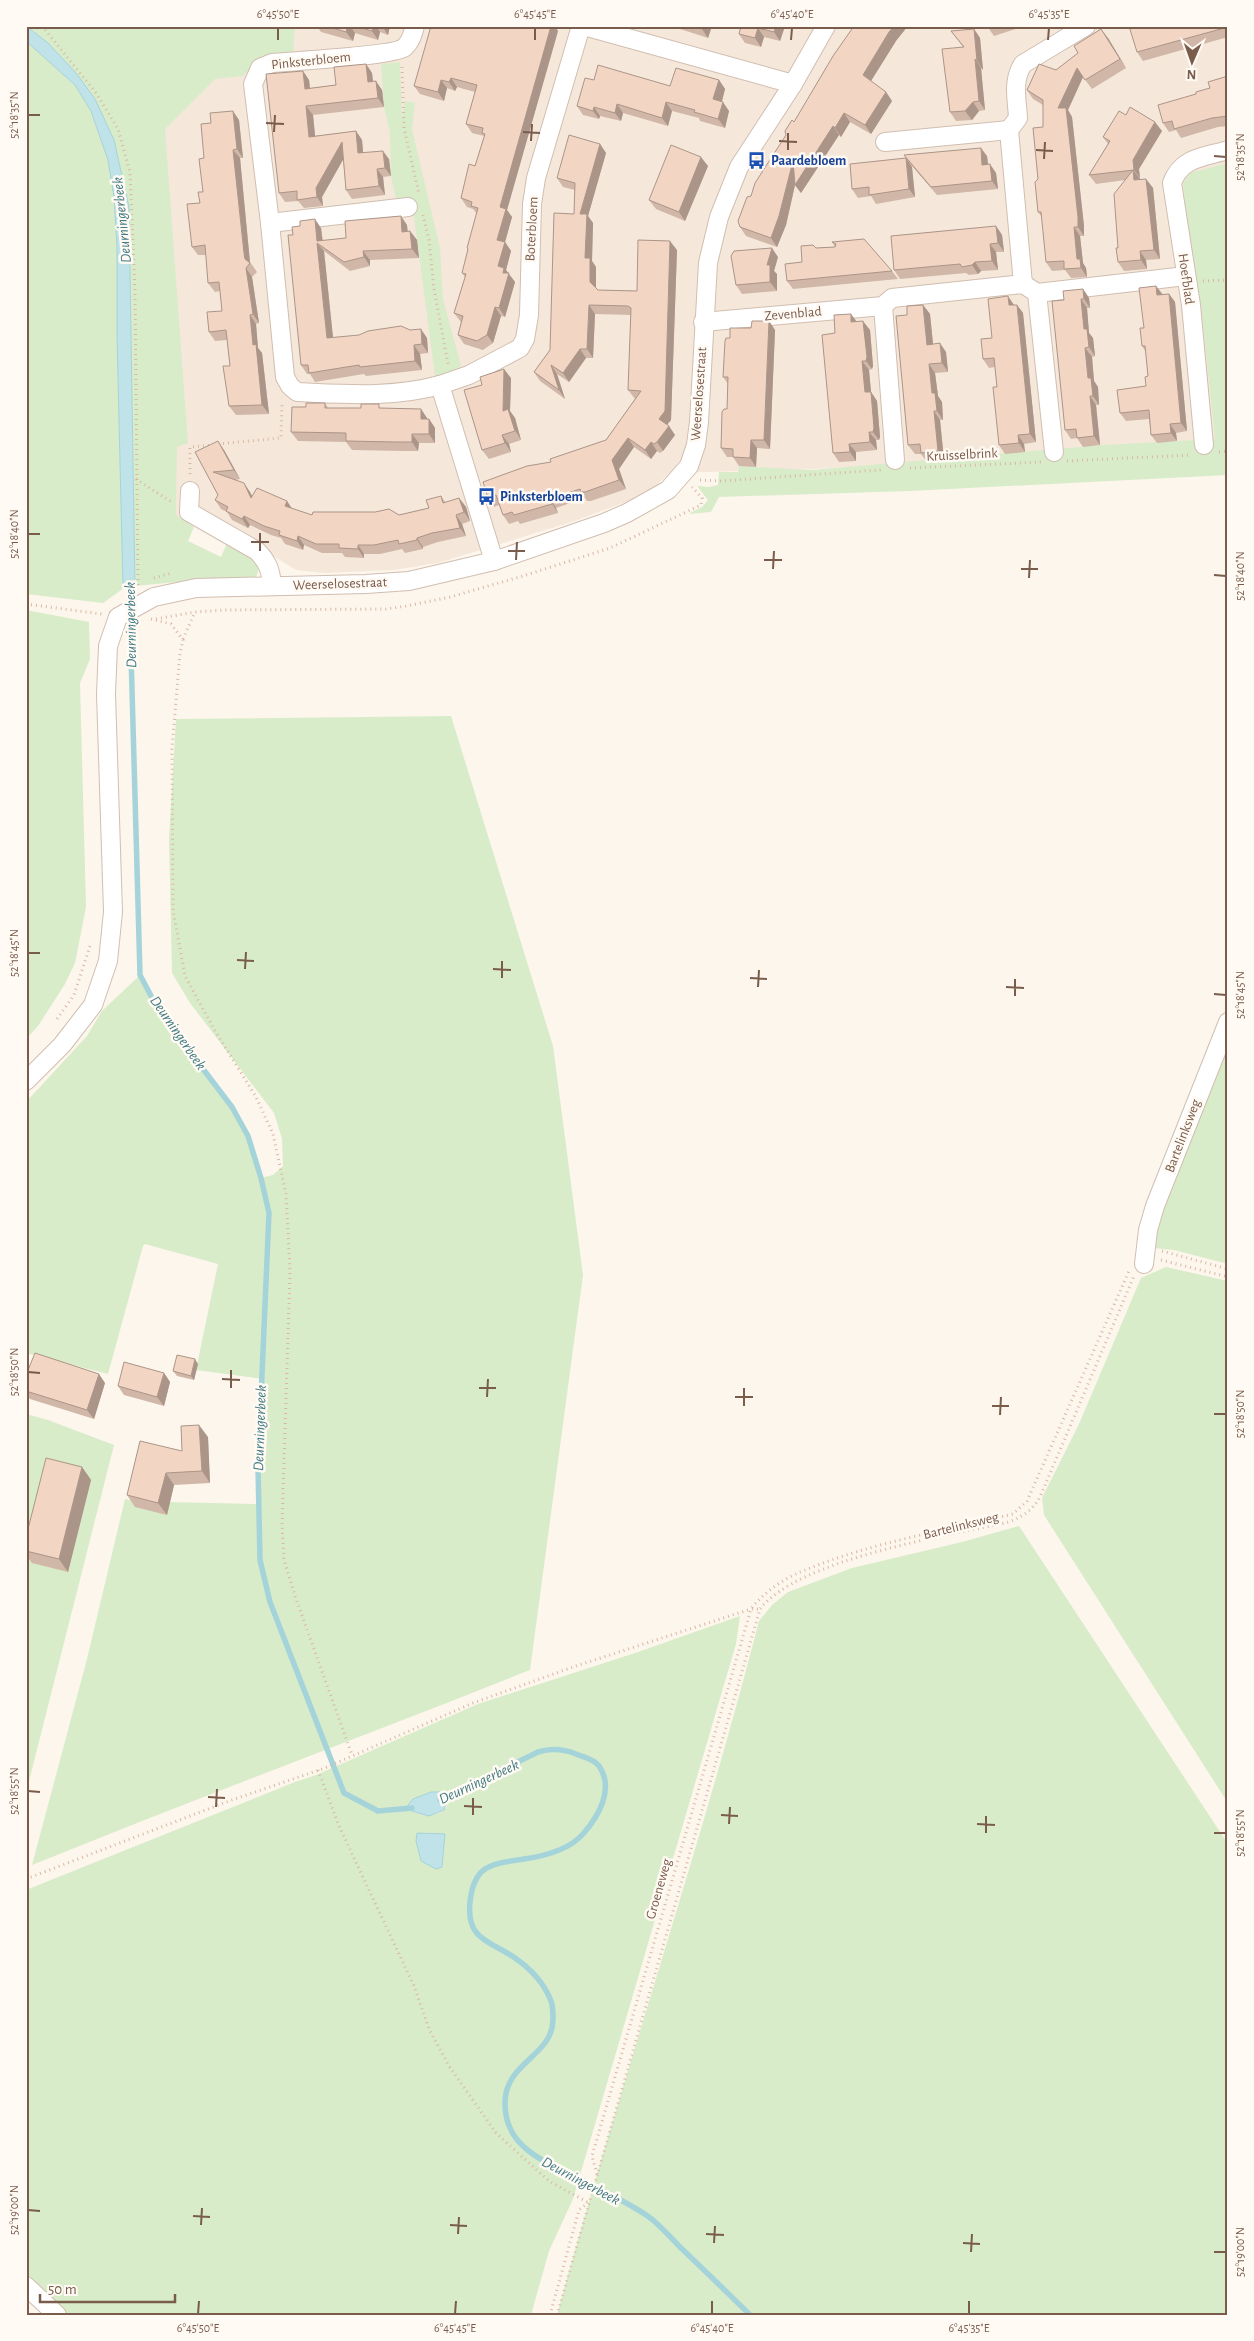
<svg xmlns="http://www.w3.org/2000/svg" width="1254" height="2341" font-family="'Alegreya Sans',sans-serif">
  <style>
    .residential { fill: #f5e8da }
    .green { fill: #d8ecc9; fill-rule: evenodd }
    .water { fill: #bfe3e8; stroke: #a5d3da }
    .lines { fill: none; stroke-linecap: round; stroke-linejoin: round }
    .stream { stroke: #a5d3da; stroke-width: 5.5 }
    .minor-casing { stroke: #d1beb0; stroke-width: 20 }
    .path { stroke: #d9b8a5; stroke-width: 3; stroke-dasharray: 1 4; stroke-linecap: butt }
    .minor { stroke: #fff; stroke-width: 18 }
    .wall { fill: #d1b7a8 }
    .shaded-wall { fill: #aa9588 }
    .building { fill: #f3d5c3; stroke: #aa9588 }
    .ticks { fill: none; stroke: #7a5c4d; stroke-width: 2 }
    .labels { text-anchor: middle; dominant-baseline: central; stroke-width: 5; stroke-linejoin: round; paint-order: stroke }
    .street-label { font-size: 14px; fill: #7a5c4d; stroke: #fffaf3 }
    .transit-label { font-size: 14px; font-weight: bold; fill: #164399; stroke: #fffaf3; text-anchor: start }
    .water-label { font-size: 15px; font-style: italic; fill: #437c86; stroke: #fffaf3 }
    .neatline { fill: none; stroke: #7a5c4d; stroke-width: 2 }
    .ticks-label { font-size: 12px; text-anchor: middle; fill: #7a5c4d }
  </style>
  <rect width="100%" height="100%" fill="#fdf6ec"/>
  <!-- residential -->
  <path class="residential" d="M224 26H1228V445L816 469 670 473 647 494 575 521 438 563 394 570 323 573 296 570 275 557 176 516 137 136Z"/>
  <!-- green -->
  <g class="green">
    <path d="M28 26H295L293 54 260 57 243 76 215 79 165 129 188 443 177 447 176 515 194 527 188 541 221 557 227 543C240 550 266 558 256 577L250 580 188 581 135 586 129 207 114 140 76 73Z"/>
    <path d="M26 41 75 85 91 111 108 160 114 197 117 246V336L124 588 103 603 26 594Z"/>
    <path d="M400 62 402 119 405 101 415 103 412 129 440 248 443 299 461 366 443 376 436 384 412 202 397 204 391 176 390 132 384 107 381 64Z"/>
    <path d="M1228 163V475L909 491 719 497 711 512 688 514 702 507 708 500 697 486 709 487 718 485 719 472H738L739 466 811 470 1103 445 1215 439 1201 304H1195L1183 184 1190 173Z"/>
    <path d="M26 610 89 622 90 659 80 683 86 907 75 963 65 984 38 1026 26 1039Z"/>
    <path d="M451 716 553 1046 583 1275 530 1670C364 1736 197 1798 32 1865L87 1659 125 1499 165 1508 167 1502 259 1504 258 1467 263 1379 196 1370 218 1264 145 1244 143 1246 108 1374 26 1353V1102L87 1036 102 1011 140 975 159 1011 232 1107 248 1136 261 1178 273 1175 283 1166 282 1139 274 1113 190 1003 172 973 169 839 176 719Z"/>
    <path d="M1228 1039V1264L1174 1250 1154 1248 1164 1197Z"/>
    <path d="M1166 1267 1228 1281V1803L1044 1515 1042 1498 1079 1424 1141 1278Z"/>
    <path d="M26 1414 48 1420 114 1445 26 1793Z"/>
    <path d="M1019 1526 1228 1844V2315H557C620 2083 699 1854 759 1621L772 1605 788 1592 852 1568 962 1542Z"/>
    <path d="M740 1616 736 1644 573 2199 549 2251 531 2315H65L26 2281V1890L295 1782 316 1775 478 1704 638 1652ZM447 1806C437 1821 418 1813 405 1809Z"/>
  </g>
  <!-- water -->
  <g class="water">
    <path d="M26 26 48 43 76 73 95 99 114 140 129 207 135 588H123L117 336V246L114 197 108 160 91 111 75 85 26 41Z"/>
    <path d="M431 1792H440L448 1798 444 1810 429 1816 405 1809 413 1799Z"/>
    <path d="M417 1833 445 1834 442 1867 436 1869 421 1861 416 1841Z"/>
  </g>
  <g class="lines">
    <!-- stream -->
    <g class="stream">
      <path d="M129 582 140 975 159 1011 232 1107 248 1136 261 1178 269 1213 258 1467 260 1560 270 1602 344 1793 378 1811 412 1808"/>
      <path d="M440 1800 538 1752C551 1748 563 1749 576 1754 583 1757 594 1759 599 1766 615 1789 598 1817 583 1834 569 1850 545 1856 524 1859 492 1864 474 1864 470 1902 466 1941 491 1941 515 1958 531 1969 544 1983 551 2001 553 2006 553 2013 553 2018 554 2056 506 2061 505 2102 504 2149 547 2162 580 2179 602 2191 628 2202 649 2217 660 2225 670 2237 680 2247 704 2270 727 2292 750 2315"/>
    </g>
    <defs>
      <g id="minor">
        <path d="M415 26C413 34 411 41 405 47 395 56 293 61 272 63L260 68 253 84 270 223 285 377 290 386 297 392C345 394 393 398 440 385L494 561"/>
        <path d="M584 26 793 84"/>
        <path d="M885 142 1009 130"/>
        <path d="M270 223 408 207"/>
        <path d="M1023 284 1009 130 1018 118C1017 99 1012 81 1023 64L1086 26"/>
        <path d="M1037 293 1054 452"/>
        <path d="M883 306 895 460"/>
        <path d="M703 322 883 306 892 298 1023 284 1037 293 1186 276"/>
        <path d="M440 385 469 375 520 348 525 339 529 315 532 204 536 178 581 26"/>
        <path d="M1204 445 1191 305 1172 183C1181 157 1205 157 1228 150"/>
        <path d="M190 491 189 512 257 551C268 562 271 571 272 586"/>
        <path d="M26 1081 62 1045 93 1005 108 961 113 912 106 694 108 646 118 617 154 597 196 588 366 584 409 581 494 561 604 523 627 513 668 490 689 466 696 445 699 422 708 263 719 217 739 167 793 84 826 26"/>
        <path d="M1144 1264 1148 1230 1155 1206 1228 1022"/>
        <path d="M26 2286 57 2315"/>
      </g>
    </defs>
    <!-- minor casing -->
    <use href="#minor" class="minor-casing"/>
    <!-- path -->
    <g class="path">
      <path d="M42 26 96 93 118 129 130 172 135 291 138 586"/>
      <path d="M402 67 404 128 419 194"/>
      <path d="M423 215 429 240 434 289 448 364"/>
      <path d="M1203 281 1228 280"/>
      <path d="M218 444 281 438 282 402"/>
      <path d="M1219 452 1228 451"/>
      <path d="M1067 461 1191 455"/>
      <path d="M910 468 1041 462"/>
      <path d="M190 474V447L212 445"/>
      <path d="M136 479 173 503"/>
      <path d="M700 480 720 481 881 470"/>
      <path d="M154 578 172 573"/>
      <path d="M26 604 102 614"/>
      <path d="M151 619 171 624 183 640 180 653 172 749 173 910 185 976 214 1029 256 1097 273 1134 286 1194 290 1272 282 1525 284 1560 295 1596 352 1755"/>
      <path d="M156 619 195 612 225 610 386 609 406 606 450 597 523 576 610 548 701 505 702 498 692 487"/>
      <path d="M183 639 195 612"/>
      <path d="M57 1019 74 995 90 946"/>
      <path d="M1162 1251 1228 1269"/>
      <path d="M1161 1260 1228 1277"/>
      <path d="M318 1770 339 1826 414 1986 429 2029 449 2066 496 2133 549 2181 589 2203"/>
      <path d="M26 1879 229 1801 325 1768 473 1703 573 1667 751 1609H760"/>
      <path d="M597 2174 592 2156 751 1609C763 1593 784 1578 803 1571 869 1543 943 1531 1013 1514L1027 1501 1129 1271"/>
      <path d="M550 2315 579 2210 588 2203"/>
      <path d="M557 2315 760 1609C799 1559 946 1536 1009 1522 1023 1516 1032 1511 1040 1497L1134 1276"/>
    </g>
    <!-- minor -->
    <use href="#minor" class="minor"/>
  </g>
  <!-- wall -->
  <g class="wall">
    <path d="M317 26H390L388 35 380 32 378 40 355 33 353 41 321 32Z"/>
    <path d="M676 26H712L708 38 677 28Z"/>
    <path d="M741 26H785L780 41 764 37 761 47 745 43 739 34Z"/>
    <path d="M987 26H1025L994 36Z"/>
    <path d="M1228 26V37L1143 61 1137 52Z"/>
    <path d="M974 29 980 38 983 70 981 68 985 110 979 111 972 120 956 121 950 112 963 47 951 31Z"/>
    <path d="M558 31 507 210 512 217 505 242 511 251 506 270 515 282 505 317 501 316 493 343 483 350 464 344 458 335 461 322 454 313 465 277 462 273 468 250 467 248 477 214 473 209 467 207 461 198 475 166 484 136 472 133 466 124 475 92 457 87 455 91 447 88 444 101 420 94 414 86Z"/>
    <path d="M1108 38 1126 68 1092 89 1083 77 1068 110 1072 117 1084 226V236H1080L1083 263 1086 268 1087 277 1071 278 1065 270 1052 271 1046 262 1042 217 1038 212V179L1043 127V105L1033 99 1027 90 1056 70Z"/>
    <path d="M896 41 871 81 886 92 892 101 871 134 850 122 841 137 839 135 801 193 795 185 786 225 777 247 746 236 740 227 751 196 794 122Z"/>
    <path d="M366 64 372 73 373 82 382 90 384 107 313 115 315 136 356 131 362 140 363 152 389 159 391 176 383 177 385 195 352 199 346 190 343 159 322 197 323 206 304 208 298 201 285 202 279 193 303 71 309 80 310 88 336 85Z"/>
    <path d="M1228 76V126L1218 127 1181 138 1176 130 1169 132 1163 123 1196 94 1210 88Z"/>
    <path d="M719 80 725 89 722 102 729 111 725 128 700 121 699 118 672 111 668 126 623 113 621 121 600 116 599 119 583 115 577 106 670 86Z"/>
    <path d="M1126 115 1162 131 1139 169 1140 180 1146 179 1153 188 1160 259 1146 260 1147 269 1124 271 1118 262V248L1125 180 1096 184 1089 175 1108 144 1103 137Z"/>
    <path d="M239 120 243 158H240L250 262 257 272 252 277 259 323 256 324 258 348 262 353 269 414 236 415 229 406 230 366 227 340 215 341 209 332 222 311 220 291 215 292 208 283 206 255H198L192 247 200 203 203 192 204 158Z"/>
    <path d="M600 144 606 153 588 216 593 223 592 261 596 267V288L598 290 637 291 677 250 671 420 667 425 675 435 663 451 660 453 657 451 651 459 634 447 619 469 626 489 591 501H587L585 498 556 508 558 513 520 524 518 521 509 524 503 515 499 505 494 507 488 498 551 462 606 440 635 399 628 390 631 315 595 314 593 358H586L569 382 557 374 565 399 540 381 534 372 550 350 574 214 575 190 563 187 557 178Z"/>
    <path d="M987 156 988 164 996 173 998 189 937 195 911 165 912 167 915 197 876 204 871 196 858 198 852 189 906 158Z"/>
    <path d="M708 166 685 221 656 209 649 200Z"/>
    <path d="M407 225 408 232 410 231 417 240 419 258 370 260V266L350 271 324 251 333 338H427L428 353 420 354 422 370 366 376 364 374 315 382 310 374H307L301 365 293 235 300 226 321 228 323 241 346 238Z"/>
    <path d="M996 226 1002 235 1004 252H996L998 270 981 271 978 274 969 275 966 273 900 279 894 270Z"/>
    <path d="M832 242 892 271 898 279 793 289 787 281 816 248 835 247Z"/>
    <path d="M778 257 774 271 777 274V291L742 294 736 285Z"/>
    <path d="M1156 286 1162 294H1169L1175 302 1187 431 1176 433 1177 441 1157 443 1151 435 1149 419 1126 421 1120 413 1146 386 1148 376 1146 352 1142 346 1144 328Z"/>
    <path d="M1083 289 1089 298 1090 308H1087L1089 333 1093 338 1095 356 1092 357 1094 381 1098 387 1099 405H1096L1100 445 1083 447 1077 438 1071 439 1065 430 1064 300Z"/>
    <path d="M923 305 930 314 933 344 946 352 948 372 935 373 938 396 942 402 943 420H940L944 460 927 462 921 454H915L908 445 907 315Z"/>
    <path d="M1014 305H1017L1023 313 1036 442 1024 444 1025 452 1005 454 999 445 997 387 995 367 989 368 983 359 992 338Z"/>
    <path d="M769 321 775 330 770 449 757 448 756 467 739 466 733 457H727L721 448 727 409 728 384 723 377 730 338Z"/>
    <path d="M856 322 870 330 873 366 872 369 869 370 871 392 877 401 880 437 879 440H876L877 450 856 452V461L839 462 833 453 835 333Z"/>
    <path d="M511 378 510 411 515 418 521 440 509 444 511 452 489 459 482 450Z"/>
    <path d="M325 403 328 408 421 409 427 419H429L435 428V443H419L418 451H403L352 450 346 442 298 441 291 432 306 407Z"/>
    <path d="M224 450 240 479 235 480 250 492 252 496 312 515H399L429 508 441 496 446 503 459 498 466 507 470 521 462 524 466 536 438 542 423 547V549L405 553 402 549 380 554H364V558L345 557 342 553H322L304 545 303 550 285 544 281 538 271 535 250 525 248 528 232 520 227 512 221 509 215 500 218 495 195 452Z"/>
    <path d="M198 1364 194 1380 177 1376 173 1371Z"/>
    <path d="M164 1373 170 1382 164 1406 124 1395 118 1386Z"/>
    <path d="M26 1375 105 1383 94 1419 30 1399 26 1394Z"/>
    <path d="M208 1437 210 1483 174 1485 167 1515 135 1507 127 1495 182 1451Z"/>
    <path d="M82 1467 91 1480 68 1572 32 1563 26 1555V1537Z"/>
  </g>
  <!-- shaded-wall -->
  <g class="shaded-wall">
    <path d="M348 26H350L355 33 353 41 346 32Z"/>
    <path d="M373 26H376L380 32 378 40 372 31Z"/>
    <path d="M382 26H390L388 35Z"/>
    <path d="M551 26H555L558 31 507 210 512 217 505 242 511 251 506 270 515 282 505 317 499 308 497 240 500 207Z"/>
    <path d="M703 26H712L708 38 702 29Z"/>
    <path d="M776 26H785L780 41 774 32Z"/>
    <path d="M894 26H908L896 41 869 84 863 75 889 32Z"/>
    <path d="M758 28 764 37 761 47 755 38Z"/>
    <path d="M974 29 980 38 983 70 977 61Z"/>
    <path d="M1101 29 1108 38 1126 68 1120 59Z"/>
    <path d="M975 59 981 68 985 110 979 101Z"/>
    <path d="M366 64 372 73 374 91 368 82Z"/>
    <path d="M1077 68 1083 77 1068 110 1072 117 1084 226V236L1078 227 1058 108Z"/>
    <path d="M303 71 309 80 311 98 305 89Z"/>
    <path d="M451 78 457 87 455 91 449 82Z"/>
    <path d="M441 80 447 88 444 101 438 92Z"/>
    <path d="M719 80 725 89 720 108 713 99Z"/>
    <path d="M376 81 382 90 384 107 378 98Z"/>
    <path d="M886 92 892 101 871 134 865 125Z"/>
    <path d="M666 102 672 111 668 126 662 118Z"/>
    <path d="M723 102 729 111 725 128 718 119Z"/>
    <path d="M973 102 979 111 972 120 965 111Z"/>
    <path d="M617 104 623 113 621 121 615 113Z"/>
    <path d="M306 106 313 115 316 145 309 137Z"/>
    <path d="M594 107 600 116 599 119 593 111Z"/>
    <path d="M233 111 239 120 243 158 237 149Z"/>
    <path d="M844 113 850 122 841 137 835 128Z"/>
    <path d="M1155 122 1162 131 1139 169 1140 178 1134 170 1133 160Z"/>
    <path d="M833 126 839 135 801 193 795 185 786 225 777 247 771 238 793 161Z"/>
    <path d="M356 131 362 140 364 162 358 153Z"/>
    <path d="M342 142 348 151 322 197 323 206 317 197 316 188Z"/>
    <path d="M600 144 606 153 588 216 593 223 592 261 596 267V291L590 282 585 258 580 214Z"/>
    <path d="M981 148 987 156 989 173 982 165Z"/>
    <path d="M233 150 240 158 250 263 245 259Z"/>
    <path d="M383 151 389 159 391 176 385 168Z"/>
    <path d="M701 157 708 166 685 221 679 212Z"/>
    <path d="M906 158 912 167 915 197 909 189Z"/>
    <path d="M990 164 996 173 998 189 992 181Z"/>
    <path d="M377 169 383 177 385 195 379 186Z"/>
    <path d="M1133 170 1140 179 1134 180Z"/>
    <path d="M1146 179 1153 188 1160 259 1154 250Z"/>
    <path d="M401 216 407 225 408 241 402 232Z"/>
    <path d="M315 219 321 228 323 247 317 241Z"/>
    <path d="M996 226 1002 235 1004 252 998 243Z"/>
    <path d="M1074 227 1080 236 1083 263 1086 268 1087 277 1081 268 1077 259Z"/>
    <path d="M410 231 417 240 419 258 412 249Z"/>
    <path d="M670 241 677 250 671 420 665 427 659 419Z"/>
    <path d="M317 243 324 251 334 347 327 338Z"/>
    <path d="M990 244 996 252 998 270 992 261Z"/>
    <path d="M772 248 778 257 774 271 777 274V291L770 282 767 265Z"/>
    <path d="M363 251 370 260V266L364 257Z"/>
    <path d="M1140 251 1146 260 1147 269 1141 260Z"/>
    <path d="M975 262 981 271 978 274 972 265Z"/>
    <path d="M246 268 252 277 259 323 253 314Z"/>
    <path d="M1156 286 1163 295H1157Z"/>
    <path d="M1083 289 1089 298 1090 308 1084 299Z"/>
    <path d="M1169 294 1175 302 1187 431 1181 423Z"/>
    <path d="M1008 296 1014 305H1009Z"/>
    <path d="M1081 299 1087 308 1089 333 1093 338 1095 356 1089 347 1084 329Z"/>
    <path d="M589 305 595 314 593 358 587 349Z"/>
    <path d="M923 305 930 314 934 354 927 345Z"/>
    <path d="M1017 305 1023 313 1036 442 1030 434Z"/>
    <path d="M495 307 501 316 493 343 487 335Z"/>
    <path d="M851 314 857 322H851Z"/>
    <path d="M250 315 256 324 258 348 262 353 269 414 262 405 253 345Z"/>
    <path d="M769 321 775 330 770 449 764 440Z"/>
    <path d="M863 321 870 330 873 366 872 369 866 361Z"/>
    <path d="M421 329 427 338 428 353 422 344Z"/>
    <path d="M940 343 946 352 948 372 942 363Z"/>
    <path d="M414 345 420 354 422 370 415 361Z"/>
    <path d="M1085 348 1092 357 1094 381 1098 387 1099 405 1093 396 1088 378Z"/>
    <path d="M580 349 586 358 569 382 563 373Z"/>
    <path d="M862 361 869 370 871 392 877 401 880 437 879 440 873 432 865 392Z"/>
    <path d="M929 364 935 373 938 396 942 402 943 420 937 411 932 393Z"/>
    <path d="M551 365 557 374 565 399 559 390Z"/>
    <path d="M504 369 511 378 510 411 515 418 521 440 503 411Z"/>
    <path d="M1090 396 1096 405 1100 445 1094 436Z"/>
    <path d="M421 409 427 418V428L421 419Z"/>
    <path d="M934 411 940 420 944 460 938 451Z"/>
    <path d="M429 419 435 428V443L429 434Z"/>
    <path d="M1170 424 1176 433 1177 441 1171 433Z"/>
    <path d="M669 426 675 435 663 451 657 442Z"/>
    <path d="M869 432 876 440 877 450 870 442Z"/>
    <path d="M412 434 419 443 418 451 412 442Z"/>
    <path d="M502 435 509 444 511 452 505 443Z"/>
    <path d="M1018 435 1024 444 1025 452 1019 443Z"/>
    <path d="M628 438 634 447 619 469 626 489 619 480 612 460Z"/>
    <path d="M751 440 757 448 756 467 750 458Z"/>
    <path d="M218 441 224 450 240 479 234 470Z"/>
    <path d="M651 442 657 451 651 459 645 450Z"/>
    <path d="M849 444 856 452V461L850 452Z"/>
    <path d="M244 483 250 492 257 507 251 498Z"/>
    <path d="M459 498 466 507 470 521 464 512Z"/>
    <path d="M550 499 556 508 558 513 552 504Z"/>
    <path d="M287 501 293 510 285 506Z"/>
    <path d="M456 515 462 524 466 536 460 528Z"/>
    <path d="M244 516 250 525 248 528 242 519Z"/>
    <path d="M298 536 304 545 303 550 297 541Z"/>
    <path d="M417 538 423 547V549L417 540Z"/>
    <path d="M358 545 364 554V558L358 549Z"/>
    <path d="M195 1359 198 1364 194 1380 191 1376Z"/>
    <path d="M164 1373 170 1382 164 1406 157 1397Z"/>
    <path d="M99 1374 105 1383 94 1419 87 1410Z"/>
    <path d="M199 1425 208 1437 210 1483 202 1471Z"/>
    <path d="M82 1467 91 1480 68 1572 59 1559Z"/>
    <path d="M166 1473 174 1485 167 1515 158 1503Z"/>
  </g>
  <!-- building -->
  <g class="building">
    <path d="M326 26H348L346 32Z"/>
    <path d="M355 26H373L372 31Z"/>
    <path d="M431 26H551L500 207 506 209 497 240 505 242 498 266 504 268 503 273H509L499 308 495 307 487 335 477 341 458 335 463 316 454 313 466 274 462 273 468 249 467 248 478 208 471 206 472 202 461 198 469 164 475 166 485 134 482 133 483 128 466 124 477 85 451 78 449 82 441 80 438 92 414 86Z"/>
    <path d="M694 26H703L702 29Z"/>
    <path d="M741 26H776L774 32 758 28 755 38 739 34Z"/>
    <path d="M854 26H894L889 32 863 75 886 92 865 125 844 113 835 128 833 126 795 185 793 161 779 216 771 238 740 227 738 221 747 197 751 196 755 183 786 135 785 131 792 120 794 122 833 56Z"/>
    <path d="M1129 26H1228V27L1137 52Z"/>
    <path d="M974 29 977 61 975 59 979 101 973 102 965 111 950 112 942 49 964 47 951 31Z"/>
    <path d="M1101 29 1120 59 1085 80 1077 68 1058 108H1066L1078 217V227H1074L1077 259H1080L1081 268 1064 269V261L1046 262 1041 212H1038L1035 182 1038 179 1033 128 1043 127V100L1027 90 1039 64 1056 70 1078 53 1074 46Z"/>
    <path d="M366 64 368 82 376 81 378 98 306 106 309 137 356 131 358 153 383 151 385 168 377 169 379 186 346 190 342 142 316 188 317 197 297 200V191L279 193 266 74 303 71 305 89 336 85 334 67Z"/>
    <path d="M598 65 670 86 676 68 719 80 713 99 723 102 718 119 694 112 695 110 666 102 662 118 617 104 615 113 594 107 593 111 577 106 585 78 594 80Z"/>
    <path d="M1228 76V116L1212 118 1174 129 1172 121 1163 123 1158 105 1196 94V92L1210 88 1208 82Z"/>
    <path d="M1130 107 1155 122 1133 160 1134 170 1089 175 1110 141 1103 137 1119 111 1126 115Z"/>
    <path d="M233 111 237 149 233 150 244 253 245 259 250 263 246 268 253 314 250 315 253 345 256 344 262 405 229 406 223 366H230L226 330 209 332 207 312 222 311 219 282 208 283 205 245 192 247 187 204 200 203 198 192H203L199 159 204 158 201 124 211 123 210 113Z"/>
    <path d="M569 135 600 144 580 214H587L585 258H590V282L598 290 637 291 638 240 670 241 665 411 659 419 669 426 657 442 654 444 651 442 645 450 628 438 612 460 619 480 585 492H581L580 489 550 499 552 504 514 515 512 512 503 515 496 495 488 498 483 482 527 466 551 462 550 459 606 440 641 391 628 390 631 308 628 306 589 305 587 349H580L563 373 551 365 559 390 534 372 550 350 554 213 574 214 575 183 557 178Z"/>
    <path d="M671 145 701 157 679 212 649 200Z"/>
    <path d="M981 148 982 165 990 164 992 181 931 187 904 155Z"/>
    <path d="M906 158 909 189 869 195V187L852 189 850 164Z"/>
    <path d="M1133 170 1134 180 1146 179 1154 250 1140 251 1141 260 1118 262 1116 248H1118L1114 194Z"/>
    <path d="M401 216 402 232 410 231 412 249 363 251 364 257 344 262 317 243 327 338 359 335 368 331 401 326 410 330 421 329 422 344 414 345 415 361 360 367 359 365 309 373 308 365H301L288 235H293L292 227 300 226V221L315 219 317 241 346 238 345 221Z"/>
    <path d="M996 226 998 243 990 244 992 261 975 262 972 265 962 267 960 264 894 270 891 236Z"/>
    <path d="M864 239 892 271 787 281 785 264 802 262 801 246 813 245 816 248 835 247 836 244 832 242Z"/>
    <path d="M772 248 767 265H770V282L736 285 731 256 734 251Z"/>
    <path d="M1156 286 1157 295 1169 294 1181 423 1170 424 1171 433 1151 435 1149 410 1120 413 1117 390 1146 386 1145 377 1148 376 1145 346H1142L1140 328H1144L1139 288Z"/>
    <path d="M1083 289 1084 299H1081L1084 329H1087L1089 347 1085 348 1088 378H1091L1093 396H1090L1094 436 1077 438 1076 429 1065 430 1052 301 1064 300 1063 291Z"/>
    <path d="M1008 296 1009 305H1017L1030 434 1018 435 1019 443 999 445 993 387H997L994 358 983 359 981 339 992 338 988 299Z"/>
    <path d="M923 305 927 345 940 343 942 363 929 364 932 393H935L937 411H934L938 451 921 453 920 444 908 445 896 316 907 315V306Z"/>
    <path d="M851 314V322L863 321 867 357 866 361H862L865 392H871L874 428 873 432H869L870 442 849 444 850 452 833 453 822 335 835 333 834 315Z"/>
    <path d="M752 321H769L764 440H751L750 458 733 457V449L721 448 722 412 724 409H727L728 377H723L725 341 726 338H730V328H751Z"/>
    <path d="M504 369 503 411 508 409 515 431 502 435 505 443 482 450 464 390 482 385 480 377Z"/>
    <path d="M306 403H325V408H361V404H379V408L421 409V419H429V434H412V442H397L346 441V433L291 432 292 407H306Z"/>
    <path d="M218 441 234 470 213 472 244 483 251 498 257 488 287 501 285 506 312 515 313 512H375L389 509 399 515 429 508 426 500 441 496 443 503 459 498 464 512 456 515 460 528 432 533 417 538V540L399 544 398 540 374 545H358V549L339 548V544H316L298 536 297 541 279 535 280 531 264 526 244 516 242 519 226 511 228 507 215 500 218 495 195 452Z"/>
    <path d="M35 1353 99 1374 87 1410 26 1391V1375Z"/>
    <path d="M177 1355 195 1359 191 1376 173 1371Z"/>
    <path d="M124 1362 164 1373 157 1397 118 1386Z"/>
    <path d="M199 1425 202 1471 166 1473 158 1503 127 1495 140 1441 182 1451 181 1426Z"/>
    <path d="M46 1458 82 1467 59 1559 26 1551V1537Z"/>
  </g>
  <!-- ticks -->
  <path class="ticks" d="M278 40V28M535 40V28M791 40 792 28M1048 40 1049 28M28 115H40M266 123 284 124M274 132 275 115M523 132 540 133M531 141 532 124M779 141 797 142M788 150V133M1036 150 1053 151M1214 156 1226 157M1044 159 1045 142M28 534H40M251 542H269M260 551V533M508 551H525M516 560 517 542M764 560H782M773 569 774 551M1021 569H1038M1214 575 1226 576M1029 578 1030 560M28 953H40M237 960 254 961M245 969 246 952M493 969 511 970M502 978V961M750 978 767 979M758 987 759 970M1006 987 1024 988M1214 994 1226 995M1015 996V979M28 1372 40 1373M222 1379 240 1380M231 1388V1370M479 1388H496M487 1397 488 1379M735 1397H753M744 1406V1388M992 1406H1009M1214 1414H1226M1000 1415 1001 1397M28 1791 40 1792M208 1797 225 1798M464 1806 482 1807M216 1807 217 1789M473 1815V1798M721 1815 738 1816M729 1824 730 1807M977 1824 995 1825M986 1833V1816M1214 1833H1226M28 2210 40 2211M193 2216 210 2217M201 2225 202 2208M450 2225 467 2226M458 2234 459 2217M706 2234 724 2235M714 2243 715 2226M963 2243 980 2244M971 2252 972 2234M1214 2252H1226M198 2314 199 2301M455 2314 456 2301M712 2314V2301M969 2314V2301"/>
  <!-- icons -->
  <defs>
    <symbol id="bus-bare" viewBox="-9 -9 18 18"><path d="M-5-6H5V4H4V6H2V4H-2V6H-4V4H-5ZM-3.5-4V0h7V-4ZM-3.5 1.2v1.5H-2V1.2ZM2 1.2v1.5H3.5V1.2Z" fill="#1a4fb4" stroke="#fffaf3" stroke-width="2.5" paint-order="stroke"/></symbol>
  </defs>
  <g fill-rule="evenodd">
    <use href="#bus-bare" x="744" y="148" width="25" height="25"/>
    <use href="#bus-bare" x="474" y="484" width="25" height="25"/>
  </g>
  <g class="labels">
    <!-- street labels -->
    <g class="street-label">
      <text transform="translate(311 61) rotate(-6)">Pinksterbloem</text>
      <text transform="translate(532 229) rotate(-87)">Boterbloem</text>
      <text transform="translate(1186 279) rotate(82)">Hoefblad</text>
      <text transform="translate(793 314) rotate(-5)">Zevenblad</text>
      <text transform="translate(699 394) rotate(-86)">Weerselosestraat</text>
      <text transform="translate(962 455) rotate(-3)">Kruisselbrink</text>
      <text transform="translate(340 584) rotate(-2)">Weerselosestraat</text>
      <text transform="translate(1183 1136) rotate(-69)">Bartelinksweg</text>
      <text transform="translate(961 1526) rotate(-14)">Bartelinksweg</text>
      <text transform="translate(659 1889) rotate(-74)">Groeneweg</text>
    </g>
    <!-- transit labels -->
    <g class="transit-label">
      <text x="771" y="161">Paardebloem</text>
      <text x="500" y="497">Pinksterbloem</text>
    </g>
    <!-- water labels -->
    <g class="water-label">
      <text transform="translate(122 220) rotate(-96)">Deurningerbeek</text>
      <text transform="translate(131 625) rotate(-91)">Deurningerbeek</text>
      <text transform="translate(178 1033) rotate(55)">Deurningerbeek</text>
      <text transform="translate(260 1428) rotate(-88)">Deurningerbeek</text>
      <text transform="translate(479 1782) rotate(-25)">Deurningerbeek</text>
      <text transform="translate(581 2181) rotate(28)">Deurningerbeek</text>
    </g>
  </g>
  <!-- border -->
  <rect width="1254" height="2341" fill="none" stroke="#fffaf3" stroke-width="55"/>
  <!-- north arrow -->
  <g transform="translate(1192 62) rotate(182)" stroke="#fffaf3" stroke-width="4" paint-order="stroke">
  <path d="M0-4L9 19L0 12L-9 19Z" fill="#7a5c4d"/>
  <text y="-8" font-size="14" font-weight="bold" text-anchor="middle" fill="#7a5c4d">N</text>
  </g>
  <!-- scale -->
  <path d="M40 2294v8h135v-8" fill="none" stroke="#7a5c4d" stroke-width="2.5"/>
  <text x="48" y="2294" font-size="15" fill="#7a5c4d" stroke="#fffaf3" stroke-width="4" paint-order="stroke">50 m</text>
  <rect x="28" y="28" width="1198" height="2286" class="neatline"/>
  <g class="ticks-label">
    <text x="278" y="18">6°45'50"E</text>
    <text x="535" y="18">6°45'45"E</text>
    <text x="792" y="18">6°45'40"E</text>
    <text x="1049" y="18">6°45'35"E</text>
    <text transform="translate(14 115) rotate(-90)" y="4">52°18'35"N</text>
    <text transform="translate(1240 157) rotate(-90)" y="4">52°18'35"N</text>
    <text transform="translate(14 534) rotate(-90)" y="4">52°18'40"N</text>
    <text transform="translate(1240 576) rotate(-90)" y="4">52°18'40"N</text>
    <text transform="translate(14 953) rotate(-90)" y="4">52°18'45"N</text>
    <text transform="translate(1240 995) rotate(-90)" y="4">52°18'45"N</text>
    <text transform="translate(14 1372) rotate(-90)" y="4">52°18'50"N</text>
    <text transform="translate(1240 1414) rotate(-90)" y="4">52°18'50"N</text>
    <text transform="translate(14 1791) rotate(-90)" y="4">52°18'55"N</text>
    <text transform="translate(1240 1833) rotate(-90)" y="4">52°18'55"N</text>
    <text transform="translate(14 2210) rotate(-90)" y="4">52°19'00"N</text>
    <text transform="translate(1240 2252) rotate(-90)" y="4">52°19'00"N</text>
    <text x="198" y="2332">6°45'50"E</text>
    <text x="455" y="2332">6°45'45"E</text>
    <text x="712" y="2332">6°45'40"E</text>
    <text x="969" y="2332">6°45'35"E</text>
  </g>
</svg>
